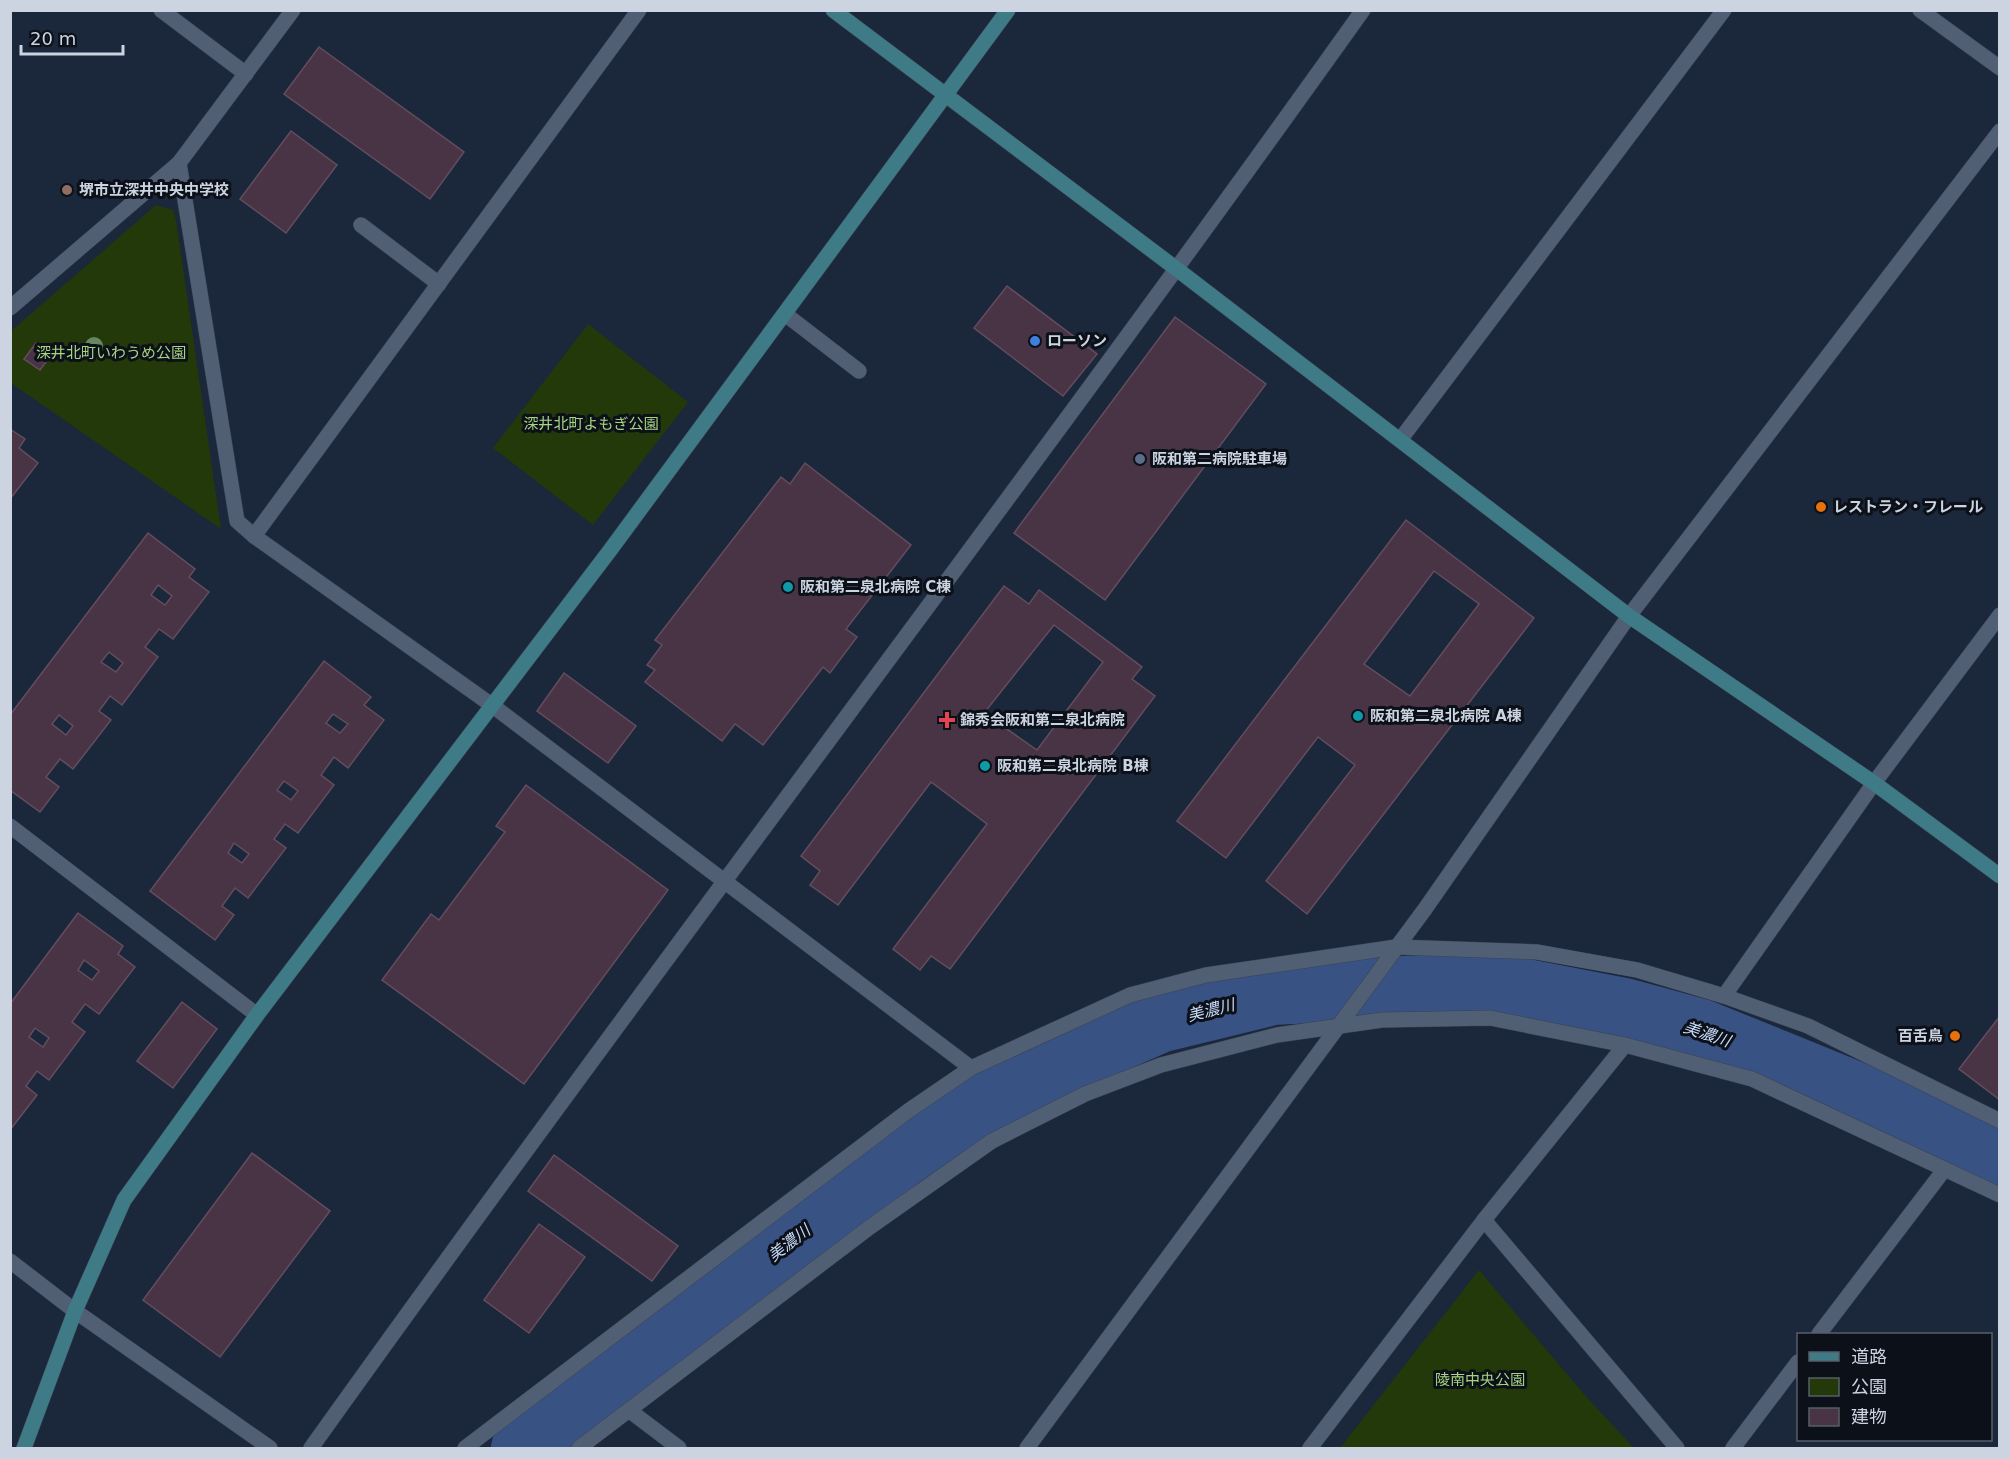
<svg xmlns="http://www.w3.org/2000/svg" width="2010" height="1459" font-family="'DejaVu Sans','Noto Sans JP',sans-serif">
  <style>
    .green { fill: #23390a }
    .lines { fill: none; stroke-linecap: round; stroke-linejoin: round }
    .river { stroke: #385284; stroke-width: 62 }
    .building { fill: #493445; stroke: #634d5f; stroke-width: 1.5; fill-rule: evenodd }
    .lane-casing { stroke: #394353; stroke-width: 16 }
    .street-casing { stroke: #394353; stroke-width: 16 }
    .secondary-casing { stroke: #394353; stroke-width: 16 }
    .lane { stroke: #515f75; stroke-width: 15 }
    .street { stroke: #515f75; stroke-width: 15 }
    .secondary { stroke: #3e7b86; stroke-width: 15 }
    .tree { fill: #698662 }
    .education-dot { fill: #8d6e63; stroke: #0b1019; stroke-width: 2 }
    .shop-dot { fill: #3f7fe0; stroke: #0b1019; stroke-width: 2 }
    .service-dot { fill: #5c6f8a; stroke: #0b1019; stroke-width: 2 }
    .food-dot { fill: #e8710a; stroke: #0b1019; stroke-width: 2 }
    .culture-dot { fill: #0f9aa8; stroke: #0b1019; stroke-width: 2 }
    .health-dot { fill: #e0444e; stroke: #0b1019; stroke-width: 2 }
    .labels { text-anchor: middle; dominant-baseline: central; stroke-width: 6; stroke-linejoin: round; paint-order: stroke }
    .poi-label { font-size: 15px; font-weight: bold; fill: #ccd4e1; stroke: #0b1019; text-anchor: start }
    .park-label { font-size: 15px; fill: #a8d482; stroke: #0b1019 }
    .water-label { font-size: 16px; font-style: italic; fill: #c7d8f7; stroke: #0b1019 }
  </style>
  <rect width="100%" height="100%" fill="#1b273a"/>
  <!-- green -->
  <g class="green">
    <path d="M156 205 173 210 176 220 221 529 11 383 10 332Z"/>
    <path d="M588 324 688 402 593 525 493 448Z"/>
    <path d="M1479 1270 1582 1392 1634 1448H1340Z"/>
  </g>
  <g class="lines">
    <!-- river -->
    <path class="river" d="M522 1448 903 1156 961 1116 991 1100 1068 1062 1159 1022 1273 994 1423 986 1526 990 1624 1009 1701 1030 1866 1097 2000 1161"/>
  </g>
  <!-- building -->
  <g class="building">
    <path d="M319 47 464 152 430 199 284 94Z"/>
    <path d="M291 131 337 165 286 233 240 199Z"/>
    <path d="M1007 286 1097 354 1063 396 974 328Z"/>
    <path d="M1175 317 1266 384 1105 600 1014 533Z"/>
    <path d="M36 343 52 354 40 370 24 359Z"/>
    <path d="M10 429 25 439 19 448 38 463 10 499Z"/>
    <path d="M805 463 911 545 846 629 857 637 830 673 823 667 763 745 735 724 722 741 645 682 655 670 647 665 662 645 655 640 781 477 790 484Z"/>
    <path d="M1406 520 1534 618 1307 914 1266 881 1355 765 1318 737 1226 858 1177 821ZM1434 571 1479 604 1410 696 1364 664Z"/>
    <path d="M148 533 195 569 189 577 209 592 173 639 159 629 145 647 158 657 122 705 110 696 99 711 111 720 73 769 60 759 46 777 59 787 40 812 10 790V715ZM158 585 172 596 165 605 151 595ZM109 652 123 663 116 672 101 662ZM59 715 73 726 66 735 52 724Z"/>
    <path d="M1004 586 1029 604 1039 590 1142 667 1132 679 1155 696 950 969 931 956 920 970 893 949 987 824 931 782 838 905 810 885 820 871 801 856ZM1054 625 1103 662 1037 750 984 713Z"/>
    <path d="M324 661 371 697 364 705 384 720 348 768 334 757 321 775 334 785 298 833 285 824 274 839 286 848 248 898 235 888 222 906 234 915 215 940 150 891ZM333 714 348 724 340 733 326 723ZM284 781 298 791 291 800 277 790ZM234 843 249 854 242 863 228 853Z"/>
    <path d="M564 673 636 726 608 763 537 711Z"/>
    <path d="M526 785 668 890 524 1084 382 980 431 914 439 920 505 832 496 826Z"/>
    <path d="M78 913 123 946 118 954 135 967 99 1014 85 1004 72 1022 85 1032 49 1080 37 1071 26 1086 37 1095 10 1130V1004ZM84 960 99 971 92 980 78 970ZM35 1028 49 1038 43 1047 29 1037Z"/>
    <path d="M182 1002 217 1029 173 1088 137 1061Z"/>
    <path d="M2000 1016V1100L1959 1069Z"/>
    <path d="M252 1153 330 1211 220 1357 143 1300Z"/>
    <path d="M554 1155 678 1246 652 1281 528 1191Z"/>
    <path d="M539 1224 585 1257 529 1333 484 1300Z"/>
  </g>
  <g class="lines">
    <defs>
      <g id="lane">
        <path d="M361 225 439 284"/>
        <path d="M785 314 859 371"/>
        <path d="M10 826 257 1015"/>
      </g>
      <g id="street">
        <path d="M161 10 246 74"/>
        <path d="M1920 10 2000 68"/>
        <path d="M179 163 237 521 254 536 493 706 971 1068 1130 995 1206 975 1396 947 1537 952 1637 970 1724 996 1808 1026 2000 1121"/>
        <path d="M10 308 179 163 293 10"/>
        <path d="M1400 440 1724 10"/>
        <path d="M254 536 639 10"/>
        <path d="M1724 996 1874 783 2000 615"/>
        <path d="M1484 1220 1677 1448"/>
        <path d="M10 1261 75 1311 270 1448"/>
        <path d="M1819 1334 1944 1170"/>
        <path d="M630 1411 679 1448"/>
        <path d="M311 1448C656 965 1018 494 1363 10"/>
        <path d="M465 1448 908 1111 971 1068"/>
        <path d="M579 1448 870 1227 992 1141 1085 1094 1161 1065 1277 1035 1382 1020 1490 1018 1625 1045 1752 1079 2000 1195"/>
        <path d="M1027 1448 1425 909 1629 616 2000 131"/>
        <path d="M1310 1448 1484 1220 1625 1045"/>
        <path d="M1733 1448 1798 1362"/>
      </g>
      <g id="secondary">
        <path d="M833 10 1178 270 1629 616 1874 783 2000 876"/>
        <path d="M24 1448 75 1311 124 1200 257 1015 611 549 1008 10"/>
      </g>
    </defs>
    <!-- lane casing -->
    <use href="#lane" class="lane-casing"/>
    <!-- street casing -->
    <use href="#street" class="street-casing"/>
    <!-- secondary casing -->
    <use href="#secondary" class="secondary-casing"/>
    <!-- lane -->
    <use href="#lane" class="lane"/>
    <!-- street -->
    <use href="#street" class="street"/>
    <!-- secondary -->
    <use href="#secondary" class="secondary"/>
  </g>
  <!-- trees -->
  <circle class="tree" cx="94" cy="346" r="9"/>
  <!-- markers -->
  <circle class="education-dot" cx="67" cy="190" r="6"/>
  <circle class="shop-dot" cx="1035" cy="341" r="6"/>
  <circle class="service-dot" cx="1140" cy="459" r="6"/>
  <g class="food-dot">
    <circle cx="1821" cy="507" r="6"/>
    <circle cx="1955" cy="1036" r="6"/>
  </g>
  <g class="culture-dot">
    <circle cx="788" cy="587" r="6"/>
    <circle cx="1358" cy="716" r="6"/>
    <circle cx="985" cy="766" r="6"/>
  </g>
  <path class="health-dot" d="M944 711h6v6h6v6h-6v6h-6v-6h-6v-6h6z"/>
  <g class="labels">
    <!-- poi labels -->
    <g class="poi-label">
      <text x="79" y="190">堺市立深井中央中学校</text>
      <text x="1047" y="341">ローソン</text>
      <text x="1152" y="459">阪和第二病院駐車場</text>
      <text x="1833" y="507">レストラン・フレール</text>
      <text x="800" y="587">阪和第二泉北病院 C棟</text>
      <text x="1370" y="716">阪和第二泉北病院 A棟</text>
      <text x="960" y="720">錦秀会阪和第二泉北病院</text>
      <text x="997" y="766">阪和第二泉北病院 B棟</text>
      <text x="1943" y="1036" text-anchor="end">百舌鳥</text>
    </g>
    <!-- park labels -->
    <g class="park-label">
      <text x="111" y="353">深井北町いわうめ公園</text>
      <text x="591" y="424">深井北町よもぎ公園</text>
      <text x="1480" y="1380">陵南中央公園</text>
    </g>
    <!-- water labels -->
    <g class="water-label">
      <text transform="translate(1211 1010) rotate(-14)">美濃川</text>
      <text transform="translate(1707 1034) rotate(19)">美濃川</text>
      <text transform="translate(789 1243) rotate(-38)">美濃川</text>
    </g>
  </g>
  <!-- border -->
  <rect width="2010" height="1459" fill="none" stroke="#ccd4e1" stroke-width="24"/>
  <!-- legend -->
  <rect x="1797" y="1333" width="195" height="108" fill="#0b1019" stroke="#585e69" stroke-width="1.5"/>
  <rect x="1809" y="1352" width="30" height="9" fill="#3e7b86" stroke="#585e69" stroke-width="1.5"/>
  <text x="1851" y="1363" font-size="18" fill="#ccd4e1">道路</text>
  <rect x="1809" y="1378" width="30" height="18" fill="#23390a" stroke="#585e69" stroke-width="1.5"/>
  <text x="1851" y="1393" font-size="18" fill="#ccd4e1">公園</text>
  <rect x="1809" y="1408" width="30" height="18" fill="#493445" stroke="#585e69" stroke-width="1.5"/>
  <text x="1851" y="1423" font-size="18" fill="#ccd4e1">建物</text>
  <!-- scale -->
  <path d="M21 45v9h102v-9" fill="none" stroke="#ccd4e1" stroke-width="3"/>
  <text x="30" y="45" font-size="18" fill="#ccd4e1" stroke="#0b1019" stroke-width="4.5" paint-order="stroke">20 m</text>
</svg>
